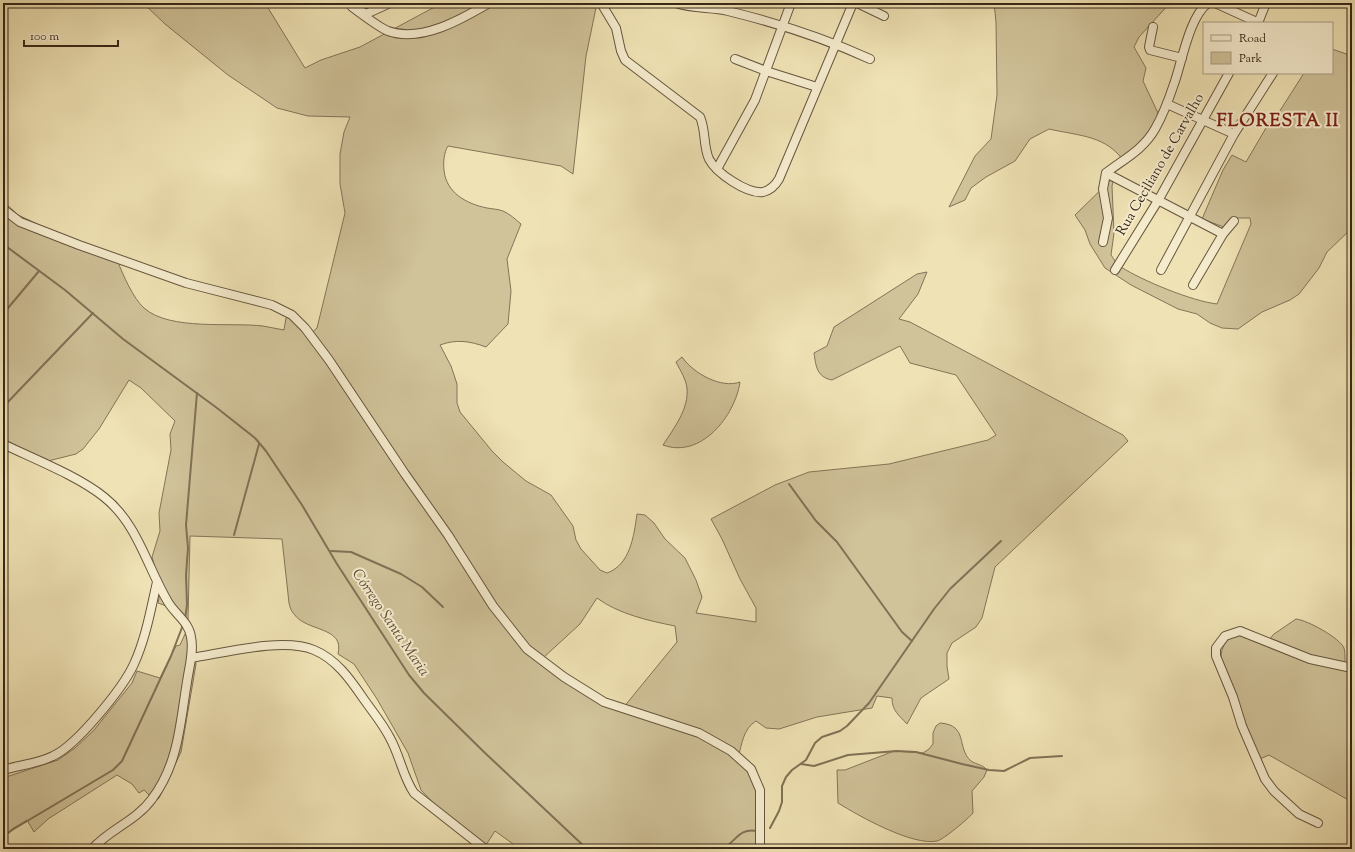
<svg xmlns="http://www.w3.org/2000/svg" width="1355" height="852" font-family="'Sorts Mill Goudy',serif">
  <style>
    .green { fill: #d0c299; stroke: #847458; fill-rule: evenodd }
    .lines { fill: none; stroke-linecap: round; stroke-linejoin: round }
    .stream { stroke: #817155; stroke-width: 2 }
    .minor-casing { stroke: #66563e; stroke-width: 10 }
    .minor { stroke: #f5ecce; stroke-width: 8 }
    .labels { text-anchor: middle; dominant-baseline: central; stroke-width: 4; stroke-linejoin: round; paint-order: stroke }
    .street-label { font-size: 14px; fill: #382717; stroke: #f5ecce }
    .water-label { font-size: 15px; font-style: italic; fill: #5c4c36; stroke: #f5ecce }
    .district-label { font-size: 18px; font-weight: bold; letter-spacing: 1px; fill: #7a1f14; stroke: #f5ecce }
  </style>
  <rect width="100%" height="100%" fill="#efe2b4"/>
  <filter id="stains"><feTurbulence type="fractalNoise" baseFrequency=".005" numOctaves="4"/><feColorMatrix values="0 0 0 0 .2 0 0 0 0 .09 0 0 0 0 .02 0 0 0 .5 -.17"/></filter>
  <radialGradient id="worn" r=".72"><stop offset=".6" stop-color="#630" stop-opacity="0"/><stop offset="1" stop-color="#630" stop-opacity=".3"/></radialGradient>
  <!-- green -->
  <g class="green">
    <path d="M143 3H265L305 68 321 60 360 47 442 3H597L586 56 573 174 561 166 448 146C444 152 443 163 444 170 446 193 467 204 487 208 492 209 498 209 503 211 510 214 515 219 521 224L507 259 511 291 508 324 486 347C470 341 456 339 440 345L451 366 457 384V403L460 412 492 451 503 462 526 481 551 495 573 526 576 540 581 549 600 570 607 573C630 565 634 536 637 514L645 515 654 523 665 539 685 558 696 580 702 597 696 613 756 622V608L740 579 722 539 711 519 775 485 809 472 889 464 988 440 996 435 956 375 910 363 900 346 832 380C817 377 816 367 814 353L827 346 834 327 917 274 927 272 918 294 899 319 910 322 1123 435 1128 441 995 567 982 618 976 627 952 643 947 653V666L949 679 921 698 907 724C899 715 892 711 892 698L877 696 872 708 817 717 779 729 766 728 756 721C743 729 742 744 738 758L757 785 758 838 768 849H520L495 831 486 845 441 811 421 790 408 753 377 699 354 664 338 654C345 626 306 632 294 614 291 611 290 607 289 603L282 539 190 536 188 619 177 610 158 603 161 588 152 557 160 531 159 513 171 450 170 434 175 421 141 388 129 380 99 429 83 449 76 454 48 461 3 439V201L18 215 118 262C123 275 133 298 144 308 170 331 230 322 263 326 270 327 277 329 284 330L286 318 290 316 310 334 317 328 345 213 340 184V154L344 132 350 117 308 116 277 108 228 75 165 24ZM597 598C618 614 650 621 675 626L677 642 623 708 594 694 543 658 580 624Z"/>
    <path d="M994 3H1170L1139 37 1134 47 1146 68 1143 81 1158 113 1159 125 1125 163C1107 135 1079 136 1049 129L1030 139 1015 161 986 177 971 188 965 200 949 207 975 156 991 139 997 95 996 22Z"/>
    <path d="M1332 49 1352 56V228L1327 252 1319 268 1299 294 1290 300 1262 312 1238 329 1222 328 1210 323 1197 314 1178 309 1131 285 1105 268 1090 244 1085 230 1075 215 1114 177 1112 186 1114 233 1111 255C1114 259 1117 265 1121 267 1143 281 1192 301 1217 304L1251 224 1250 218H1236L1224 227 1202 219 1223 170 1232 155 1246 162 1273 116 1276 117 1304 73H1332Z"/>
    <path d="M682 357C693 373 721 389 740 382 735 416 701 459 663 445 674 428 689 409 687 388 686 379 680 370 676 362Z"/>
    <path d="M1296 619C1307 620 1340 638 1344 648 1345 652 1345 657 1345 661L1343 665 1352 666V802L1269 755 1260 759 1251 742 1221 658C1221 646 1227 638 1239 633L1267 642 1274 634Z"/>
    <path d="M190 633 196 664 181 752 159 798 155 801 144 790 139 793 132 784 117 775 48 819 34 832 27 820 12 829 3 838V778L58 760 75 748 94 730 132 683 137 671 160 678 176 646 180 645 185 634Z"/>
    <path d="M940 723C969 725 956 748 971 761 977 765 982 764 987 770L984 777 972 791 973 813C969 818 943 840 937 841 912 846 859 816 838 803L837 770H845L894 751 923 753 929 749 933 744V733L936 726Z"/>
  </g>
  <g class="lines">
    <!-- stream -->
    <g class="stream">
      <path d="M3 244 65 290 123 339 217 408 255 438 266 451 302 505 337 564 409 675 424 693 484 752 587 849"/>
      <path d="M3 314 39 271"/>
      <path d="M5 405 93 313"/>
      <path d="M789 484 816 521 837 542 902 632 912 641"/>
      <path d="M234 535 259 444"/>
      <path d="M331 551 351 552 401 574 422 587 443 607"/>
      <path d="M185 619 187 605 186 575 188 548 186 525 197 393"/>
      <path d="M801 764 814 766 848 755 897 751 916 752 962 764 989 770 1004 771 1030 758 1062 756"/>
      <path d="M770 828 779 811 782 802V786L786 777 792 770 806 760 815 743 822 737 840 731 847 726 869 703 934 609 950 589 1001 541"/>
      <path d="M3 837 12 830 113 770 122 761 171 656 183 625"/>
      <path d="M723 849C737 840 739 828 757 831"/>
    </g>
    <defs>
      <g id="minor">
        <path d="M601 3 616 28 621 51 625 60 700 117C706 130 703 146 709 159 716 173 747 194 763 192 771 190 775 186 779 179L853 3"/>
        <path d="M676 3C693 9 711 7 728 11 777 23 824 38 870 59"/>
        <path d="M857 3 884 16"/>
        <path d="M1215 3 1259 23"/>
        <path d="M352 7C362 14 378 27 388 31 421 43 462 19 489 3"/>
        <path d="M361 11 366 14 390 3"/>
        <path d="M1258 23 1266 3"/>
        <path d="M1153 27 1149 47 1150 50 1182 58"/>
        <path d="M735 59 766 71 817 87"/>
        <path d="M1167 104 1234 134"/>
        <path d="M717 169 755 100 791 3"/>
        <path d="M1106 173 1223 234"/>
        <path d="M3 209 20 222 79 245 186 283 272 305 292 315 305 328 329 360 405 474 448 535 493 606 527 649 564 677 604 702 699 733 731 751 751 769 760 790V849"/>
        <path d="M1103 242 1108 218 1103 189 1106 173C1124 159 1143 150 1155 129 1163 115 1169 99 1174 84 1182 62 1189 17 1208 3"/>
        <path d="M1115 270 1159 199 1229 73"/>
        <path d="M1161 270 1234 134 1273 73"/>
        <path d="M1193 285 1223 234 1234 221"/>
        <path d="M3 444C34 459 78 476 104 497 138 524 147 567 168 602 175 614 189 622 191 637 194 652 189 667 187 682 180 723 179 763 152 799 136 821 110 829 92 849"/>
        <path d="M191 658C224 653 283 637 314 650 336 659 350 679 363 698 372 711 383 724 390 738 400 756 403 777 414 793L485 849"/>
        <path d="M3 770C19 765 37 764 53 756 77 745 123 688 134 664 146 638 151 608 157 582"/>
        <path d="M1318 823 1299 814 1274 791 1265 779 1242 726 1233 697 1216 656V648L1225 636 1240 631 1310 659 1352 668"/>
      </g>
    </defs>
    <!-- minor casing -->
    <use href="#minor" class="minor-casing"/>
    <!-- minor -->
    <use href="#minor" class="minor"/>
  </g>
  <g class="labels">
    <!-- street labels -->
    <g class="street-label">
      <text transform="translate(1161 165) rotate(-60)">Rua Ceciliano de Carvalho</text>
    </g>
    <!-- water labels -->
    <g class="water-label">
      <text transform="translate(390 623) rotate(56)">Córrego Santa Maria</text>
    </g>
    <!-- district labels -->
    <g class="district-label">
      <text x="1278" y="122">FLORESTA II</text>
    </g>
  </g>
  <!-- margin -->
  <rect width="1355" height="852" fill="none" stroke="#efe2b4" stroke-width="16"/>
  <rect x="4" y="4" width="1347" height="844" fill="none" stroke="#382717" stroke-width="2"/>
  <rect x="8" y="8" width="1339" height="836" fill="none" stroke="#382717"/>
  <!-- legend -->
  <rect x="1203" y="22" width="130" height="52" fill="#f5ecce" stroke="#a99d85"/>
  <rect x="1211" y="35" width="20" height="6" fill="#f5ecce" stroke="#a99d85"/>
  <text x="1239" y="42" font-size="12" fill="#382717">Road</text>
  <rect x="1211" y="52" width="20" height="12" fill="#d0c299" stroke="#a99d85"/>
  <text x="1239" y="62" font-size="12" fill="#382717">Park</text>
  <!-- scale -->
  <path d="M24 40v6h94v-6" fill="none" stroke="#382717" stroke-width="2"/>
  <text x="30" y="40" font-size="12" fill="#382717" stroke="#f5ecce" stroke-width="3" paint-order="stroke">100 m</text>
  <rect width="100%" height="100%" filter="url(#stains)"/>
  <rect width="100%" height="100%" fill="url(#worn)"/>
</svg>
